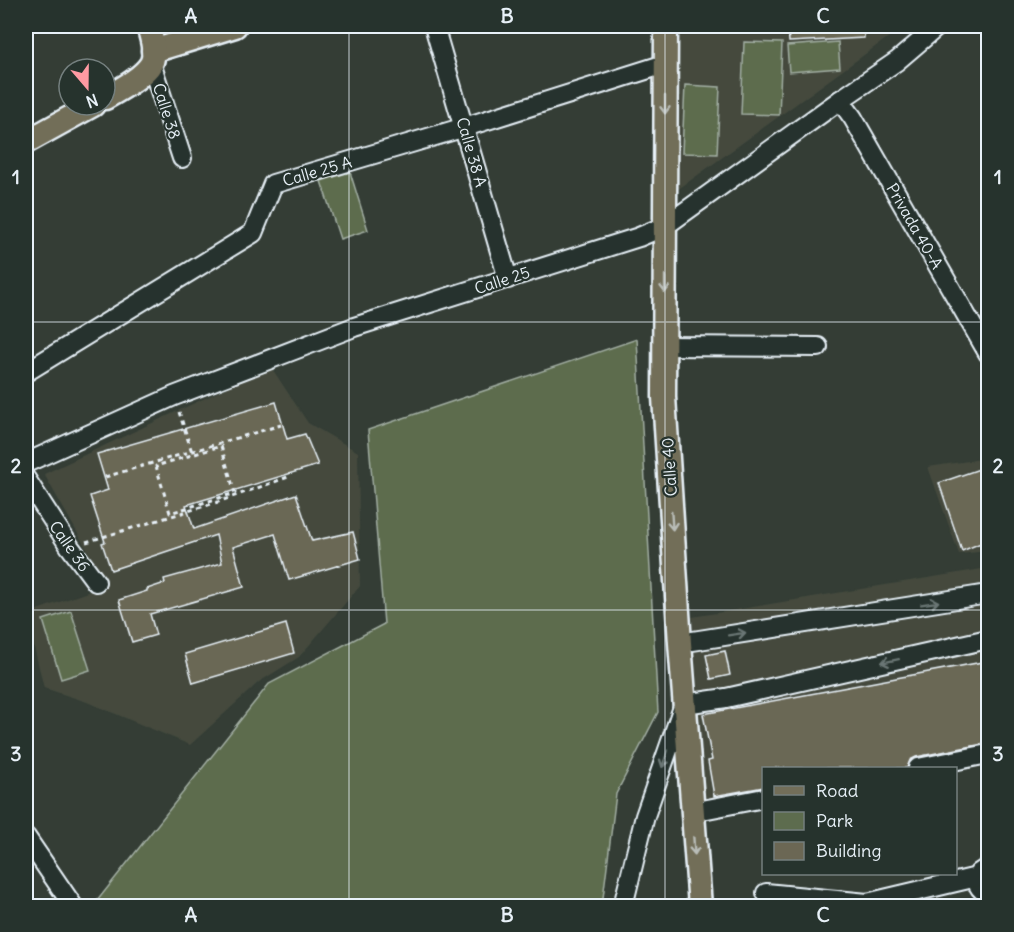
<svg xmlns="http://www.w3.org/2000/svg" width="1014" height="932" font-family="Delius,sans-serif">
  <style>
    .built { fill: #444a3e }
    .green { fill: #5d6c4e; stroke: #a2aea3; stroke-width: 1.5 }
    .building { fill: #6b6754; stroke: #e8f1f8; stroke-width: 1.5 }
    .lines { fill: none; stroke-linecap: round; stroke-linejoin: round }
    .minor-casing { stroke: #e8f1f8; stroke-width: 22 }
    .major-casing { stroke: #e8f1f8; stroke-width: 27 }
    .path { stroke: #e8f1f8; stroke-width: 3; stroke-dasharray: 4.5 4.5; stroke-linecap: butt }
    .minor { stroke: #26332d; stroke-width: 18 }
    .major { stroke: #726e59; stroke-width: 22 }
    .oneway { stroke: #b9bdb8 }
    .oneway2 { stroke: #6a7674 }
    .grid { fill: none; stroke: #e8f1f8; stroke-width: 1.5; stroke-opacity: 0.55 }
    .labels { text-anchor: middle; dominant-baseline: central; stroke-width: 4.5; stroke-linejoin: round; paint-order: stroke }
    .street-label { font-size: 16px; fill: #e8f1f8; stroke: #26332d }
    .neatline { fill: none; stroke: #e8f1f8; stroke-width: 2 }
    .grid-label { font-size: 20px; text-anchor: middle; font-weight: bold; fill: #e8f1f8 }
  </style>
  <rect width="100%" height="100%" fill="#343d35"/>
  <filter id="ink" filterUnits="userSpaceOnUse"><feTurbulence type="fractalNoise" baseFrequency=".0167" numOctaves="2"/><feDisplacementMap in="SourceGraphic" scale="12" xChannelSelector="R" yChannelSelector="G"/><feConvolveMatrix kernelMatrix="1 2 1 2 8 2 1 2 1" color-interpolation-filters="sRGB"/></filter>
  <g filter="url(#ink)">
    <!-- built -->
    <g class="built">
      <path d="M672 26H904L673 193Z"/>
      <path d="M271 367 308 423 358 452 360 586 299 657 259 682 190 745 87 702 44 688 26 614 107 585 44 474Z"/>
      <path d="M988 458V551L959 554 928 467Z"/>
      <path d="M988 568V760L946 768H764L763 805 703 817 692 617Z"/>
    </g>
    <!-- green -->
    <g class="green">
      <path d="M744 42 782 43 779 115 741 114Z"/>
      <path d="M838 42 840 68 789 72 787 46Z"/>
      <path d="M685 85 720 87 717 154 682 153Z"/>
      <path d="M350 172 368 230 340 239 321 181Z"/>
      <path d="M637 339 658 712 616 794 602 906H93L269 684 384 624 368 430Z"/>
      <path d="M71 611 90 670 61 679 43 620Z"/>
    </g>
    <!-- building -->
    <g class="building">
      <path d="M788 26H864V38L789 42Z"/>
      <path d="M276 402 287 439 305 434 318 465 186 505 194 529 296 494 312 541 353 532 360 559 289 580 275 534 233 547 244 587 150 614 156 635 132 642 119 600 147 591V589L165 583 164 579 222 563 216 535 111 570 102 543 105 542 90 496 108 490 97 454Z"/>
      <path d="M988 466V540L962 551 939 483Z"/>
      <path d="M286 624 294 653 193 683 185 654Z"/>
      <path d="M725 651 730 675 711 679 706 655Z"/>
      <path d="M988 661V743L916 757 910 760 907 768H764V787L714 796 708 761 712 760 703 714Z"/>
    </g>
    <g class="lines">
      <defs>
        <g id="minor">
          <path d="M434 26 508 279"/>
          <path d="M151 63 182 158"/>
          <path d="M840 100 853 118 988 353"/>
          <path d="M664 346 818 347"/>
          <path d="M26 372 253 233 273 184 465 127 665 64"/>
          <path d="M26 463 174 396 354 327 639 237 665 226 840 100 897 61 938 26"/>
          <path d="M26 479 70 547 96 582"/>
          <path d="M680 643 988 594"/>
          <path d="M918 768 988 754"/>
          <path d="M692 812 764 798"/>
          <path d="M26 837 73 906"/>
          <path d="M988 867 979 873C975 883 979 890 988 893"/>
          <path d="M766 893 867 903 977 877"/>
          <path d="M623 906 645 816 684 704 726 698 988 639"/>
        </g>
        <g id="major">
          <path d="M666 26 664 397 680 643 700 906"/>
          <path d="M153 51 235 26"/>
          <path d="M105 98C118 91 144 76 151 64 157 53 151 36 148 26"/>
          <path d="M26 142 93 105"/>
        </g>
      </defs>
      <!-- minor casing -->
      <use href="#minor" class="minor-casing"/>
      <!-- major casing -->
      <use href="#major" class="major-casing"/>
      <!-- path -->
      <g class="path">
        <path d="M179 412 192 452"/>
        <path d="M221 446 235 493 170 513 156 466Z"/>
        <path d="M105 477 281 425"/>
        <path d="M86 542 218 502 288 477"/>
      </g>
      <!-- minor -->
      <use href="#minor" class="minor"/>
      <!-- major -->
      <use href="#major" class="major"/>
    </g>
    <!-- one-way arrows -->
    <defs><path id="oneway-shaft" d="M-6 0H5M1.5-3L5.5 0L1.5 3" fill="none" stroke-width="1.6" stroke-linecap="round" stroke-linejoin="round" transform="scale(1.5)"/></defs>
    <g class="oneway">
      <use href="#oneway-shaft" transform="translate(665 105) rotate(90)"/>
      <use href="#oneway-shaft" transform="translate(665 284) rotate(90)"/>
      <use href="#oneway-shaft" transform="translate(672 521) rotate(86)"/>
      <use href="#oneway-shaft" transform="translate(694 846) rotate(86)"/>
    </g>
    <g class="oneway2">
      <use href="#oneway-shaft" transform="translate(930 603) rotate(-9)"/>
      <use href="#oneway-shaft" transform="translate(737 634) rotate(-9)"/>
      <use href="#oneway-shaft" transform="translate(890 661) rotate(168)"/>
      <use href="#oneway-shaft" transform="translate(665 759) rotate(109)"/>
    </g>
  </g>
  <!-- grid -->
  <path class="grid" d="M349 26V906M665 26V906M26 322H988M26 610H988"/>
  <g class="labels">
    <!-- street labels -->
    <g class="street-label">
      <text transform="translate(167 111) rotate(72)">Calle 38</text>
      <text transform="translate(472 152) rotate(74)">Calle 38 A</text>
      <text transform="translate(317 171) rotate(-16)">Calle 25 A</text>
      <text transform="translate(915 226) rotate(60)">Privada 40-A</text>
      <text transform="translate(502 280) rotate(-18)">Calle 25</text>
      <text transform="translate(669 467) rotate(-94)">Calle 40</text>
      <text transform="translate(70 546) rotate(55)">Calle 36</text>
    </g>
  </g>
  <!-- margin -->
  <rect width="1014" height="932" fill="none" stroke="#26332d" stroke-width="66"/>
  <!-- legend -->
  <rect x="762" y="767" width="195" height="108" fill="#26332d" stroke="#747f7e" stroke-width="1.5"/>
  <rect x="774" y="786" width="30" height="9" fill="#726e59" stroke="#747f7e" stroke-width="1.5"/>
  <text x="816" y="797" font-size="18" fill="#e8f1f8">Road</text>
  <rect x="774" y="812" width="30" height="18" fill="#5d6c4e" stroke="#747f7e" stroke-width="1.5"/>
  <text x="816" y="827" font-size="18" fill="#e8f1f8">Park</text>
  <rect x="774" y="842" width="30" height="18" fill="#6b6754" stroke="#747f7e" stroke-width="1.5"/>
  <text x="816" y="857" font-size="18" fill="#e8f1f8">Building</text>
  <!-- north arrow -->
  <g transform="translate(87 87) rotate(160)"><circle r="28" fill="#26332d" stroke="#747f7e" stroke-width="1.5"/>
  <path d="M0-4.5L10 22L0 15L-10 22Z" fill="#ff9aa2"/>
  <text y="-9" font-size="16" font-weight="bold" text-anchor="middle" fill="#e8f1f8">N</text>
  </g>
  <rect x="33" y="33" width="948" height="866" class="neatline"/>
  <g class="grid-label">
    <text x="191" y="23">A</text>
    <text x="507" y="23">B</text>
    <text x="823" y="23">C</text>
    <text x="16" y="184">1</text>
    <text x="998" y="184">1</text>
    <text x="16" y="473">2</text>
    <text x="998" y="473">2</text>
    <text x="16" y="761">3</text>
    <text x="998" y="761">3</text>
    <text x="191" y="922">A</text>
    <text x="507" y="922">B</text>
    <text x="823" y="922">C</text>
  </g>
</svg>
